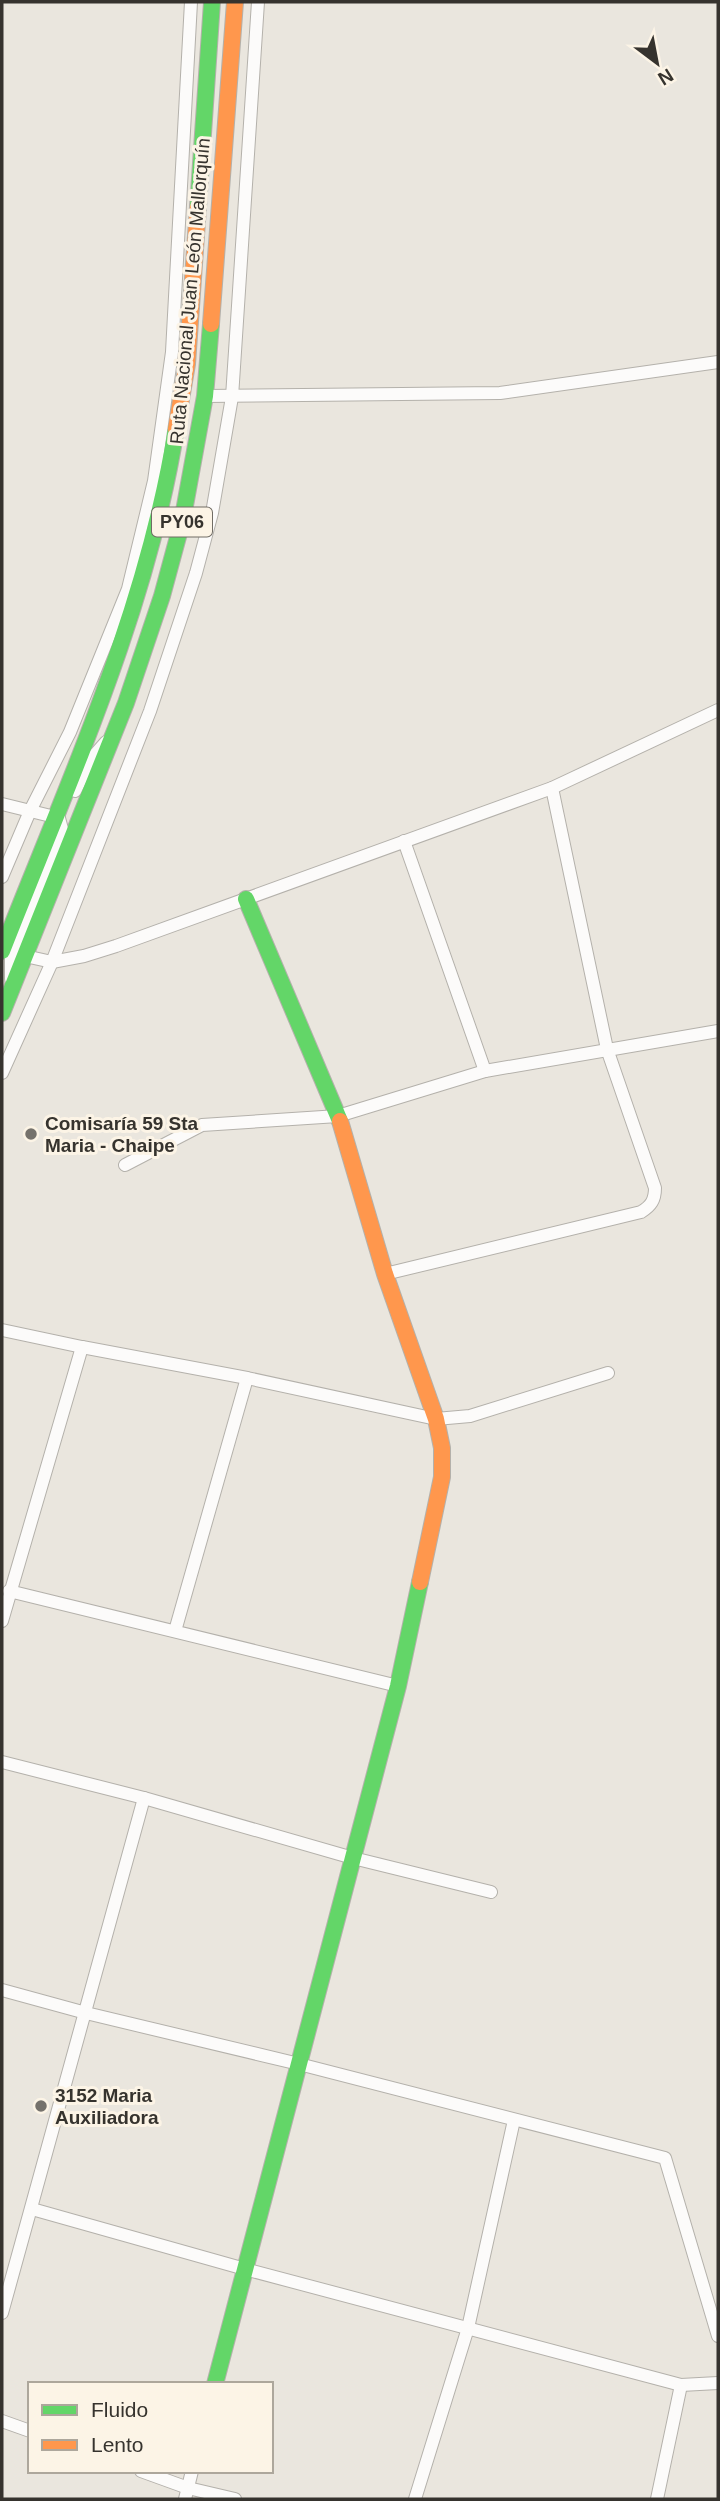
<svg xmlns="http://www.w3.org/2000/svg" width="720" height="2501" font-family="Helvetica,sans-serif">
  <style>
    .lines { fill: none; stroke-linecap: round; stroke-linejoin: round }
    .street-casing { stroke: #b4b1ab; stroke-width: 14 }
    .fast-casing { stroke: #b4b1ab; stroke-width: 18 }
    .slow-casing { stroke: #b4b1ab; stroke-width: 18 }
    .street { stroke: #fcfbfa; stroke-width: 12 }
    .fast { stroke: #63d668; stroke-width: 16 }
    .slow { stroke: #ff974d; stroke-width: 16 }
    .poi-dot { fill: #75726c; stroke: #fcf4e6; stroke-width: 2.5 }
    .labels { text-anchor: middle; dominant-baseline: central; stroke-width: 6; stroke-linejoin: round; paint-order: stroke }
    .shield { fill: #fcf4e6; stroke: #716d65; stroke-width: 2 }
    .shield-label { font-size: 18px; font-weight: bold; fill: #36332e }
    .street-label { font-size: 19px; fill: #36332e; stroke: #fcf4e6 }
    .poi-label { font-size: 19px; font-weight: bold; fill: #36332e; stroke: #fcf4e6; text-anchor: start }
  </style>
  <rect width="100%" height="100%" fill="#eae6de"/>
  <g class="lines">
    <defs>
      <g id="street">
        <path d="M205 396 500 393 718 362"/>
        <path d="M75 791 91 759 106 742"/>
        <path d="M2 804 59 818"/>
        <path d="M404 841 485 1071"/>
        <path d="M2 877 30 811 70 732 128 589 154 481 172 352 191 2"/>
        <path d="M25 956 52 962 84 956 116 946 552 788 718 710"/>
        <path d="M11 979V957L62 829 59 818"/>
        <path d="M2 1073 52 962 150 711 196 573 212 513 232 397 258 2"/>
        <path d="M125 1165 202 1125 338 1116 485 1071 718 1031"/>
        <path d="M385 1274 641 1212C651 1206 655 1200 655 1188L607 1049 552 788"/>
        <path d="M2 1330 82 1347 247 1378 436 1419 470 1416 608 1373"/>
        <path d="M9 1591 398 1686"/>
        <path d="M2 1621 82 1347"/>
        <path d="M175 1631 247 1378"/>
        <path d="M2 1762 144 1798 353 1858 491 1892"/>
        <path d="M2 1990 86 2013 299 2064 665 2158 718 2336"/>
        <path d="M32 2209 245 2269 681 2385 718 2383"/>
        <path d="M2 2313 144 1798"/>
        <path d="M2 2421 30 2431"/>
        <path d="M141 2471 188 2488 235 2499"/>
        <path d="M185 2499 192 2471"/>
        <path d="M415 2499 468 2328 514 2120"/>
        <path d="M657 2499 681 2385"/>
      </g>
      <g id="fast">
        <path d="M198 207 212 2"/>
        <path d="M246 899 340 1121"/>
        <path d="M2 951C69 780 147 611 176 429"/>
        <path d="M2 1013 126 703 162 596 182 522 205 396 211 324"/>
        <path d="M215 2384 398 1686 420 1582"/>
      </g>
      <g id="slow">
        <path d="M211 324 235 2"/>
        <path d="M176 429 187 364 198 207"/>
        <path d="M340 1121 385 1274 436 1419 442 1448V1477L420 1582"/>
      </g>
    </defs>
    <!-- street casing -->
    <use href="#street" class="street-casing"/>
    <!-- fast casing -->
    <use href="#fast" class="fast-casing"/>
    <!-- slow casing -->
    <use href="#slow" class="slow-casing"/>
    <!-- street -->
    <use href="#street" class="street"/>
    <!-- fast -->
    <use href="#fast" class="fast"/>
    <!-- slow -->
    <use href="#slow" class="slow"/>
  </g>
  <!-- markers -->
  <g class="poi-dot">
    <circle cx="31" cy="1134" r="7"/>
    <circle cx="41" cy="2106" r="7"/>
  </g>
  <g class="labels">
    <!-- shield labels -->
    <rect class="shield" x="152" y="507.5" width="60" height="29" rx="5"/>
    <g class="shield-label">
      <text x="182" y="522">PY06</text>
    </g>
    <!-- street labels -->
    <g class="street-label">
      <text transform="translate(190 291) rotate(-85)">Ruta Nacional Juan León Mallorquín</text>
    </g>
    <!-- poi labels -->
    <g class="poi-label">
      <text x="45" y="1123">Comisaría 59 Sta<tspan x="45" dy="22">Maria - Chaipe</tspan></text>
      <text x="55" y="2095">3152 Maria<tspan x="55" dy="22">Auxiliadora</tspan></text>
    </g>
  </g>
  <!-- border -->
  <rect width="720" height="2501" fill="none" stroke="#36332e" stroke-width="7"/>
  <!-- legend -->
  <rect x="28" y="2382" width="245" height="91" fill="#fcf4e6" stroke="#ada79c" stroke-width="2"/>
  <rect x="42" y="2405" width="35" height="10" fill="#63d668" stroke="#ada79c" stroke-width="2"/>
  <text x="91" y="2417" font-size="21" fill="#36332e">Fluido</text>
  <rect x="42" y="2440" width="35" height="10" fill="#ff974d" stroke="#ada79c" stroke-width="2"/>
  <text x="91" y="2452" font-size="21" fill="#36332e">Lento</text>
  <!-- north arrow -->
  <g transform="translate(657 63) rotate(148)" stroke="#fcf4e6" stroke-width="5" paint-order="stroke">
  <path d="M0-5L12 26L0 18L-12 26Z" fill="#36332e"/>
  <text y="-10" font-size="19" font-weight="bold" text-anchor="middle" fill="#36332e">N</text>
  </g>
</svg>
